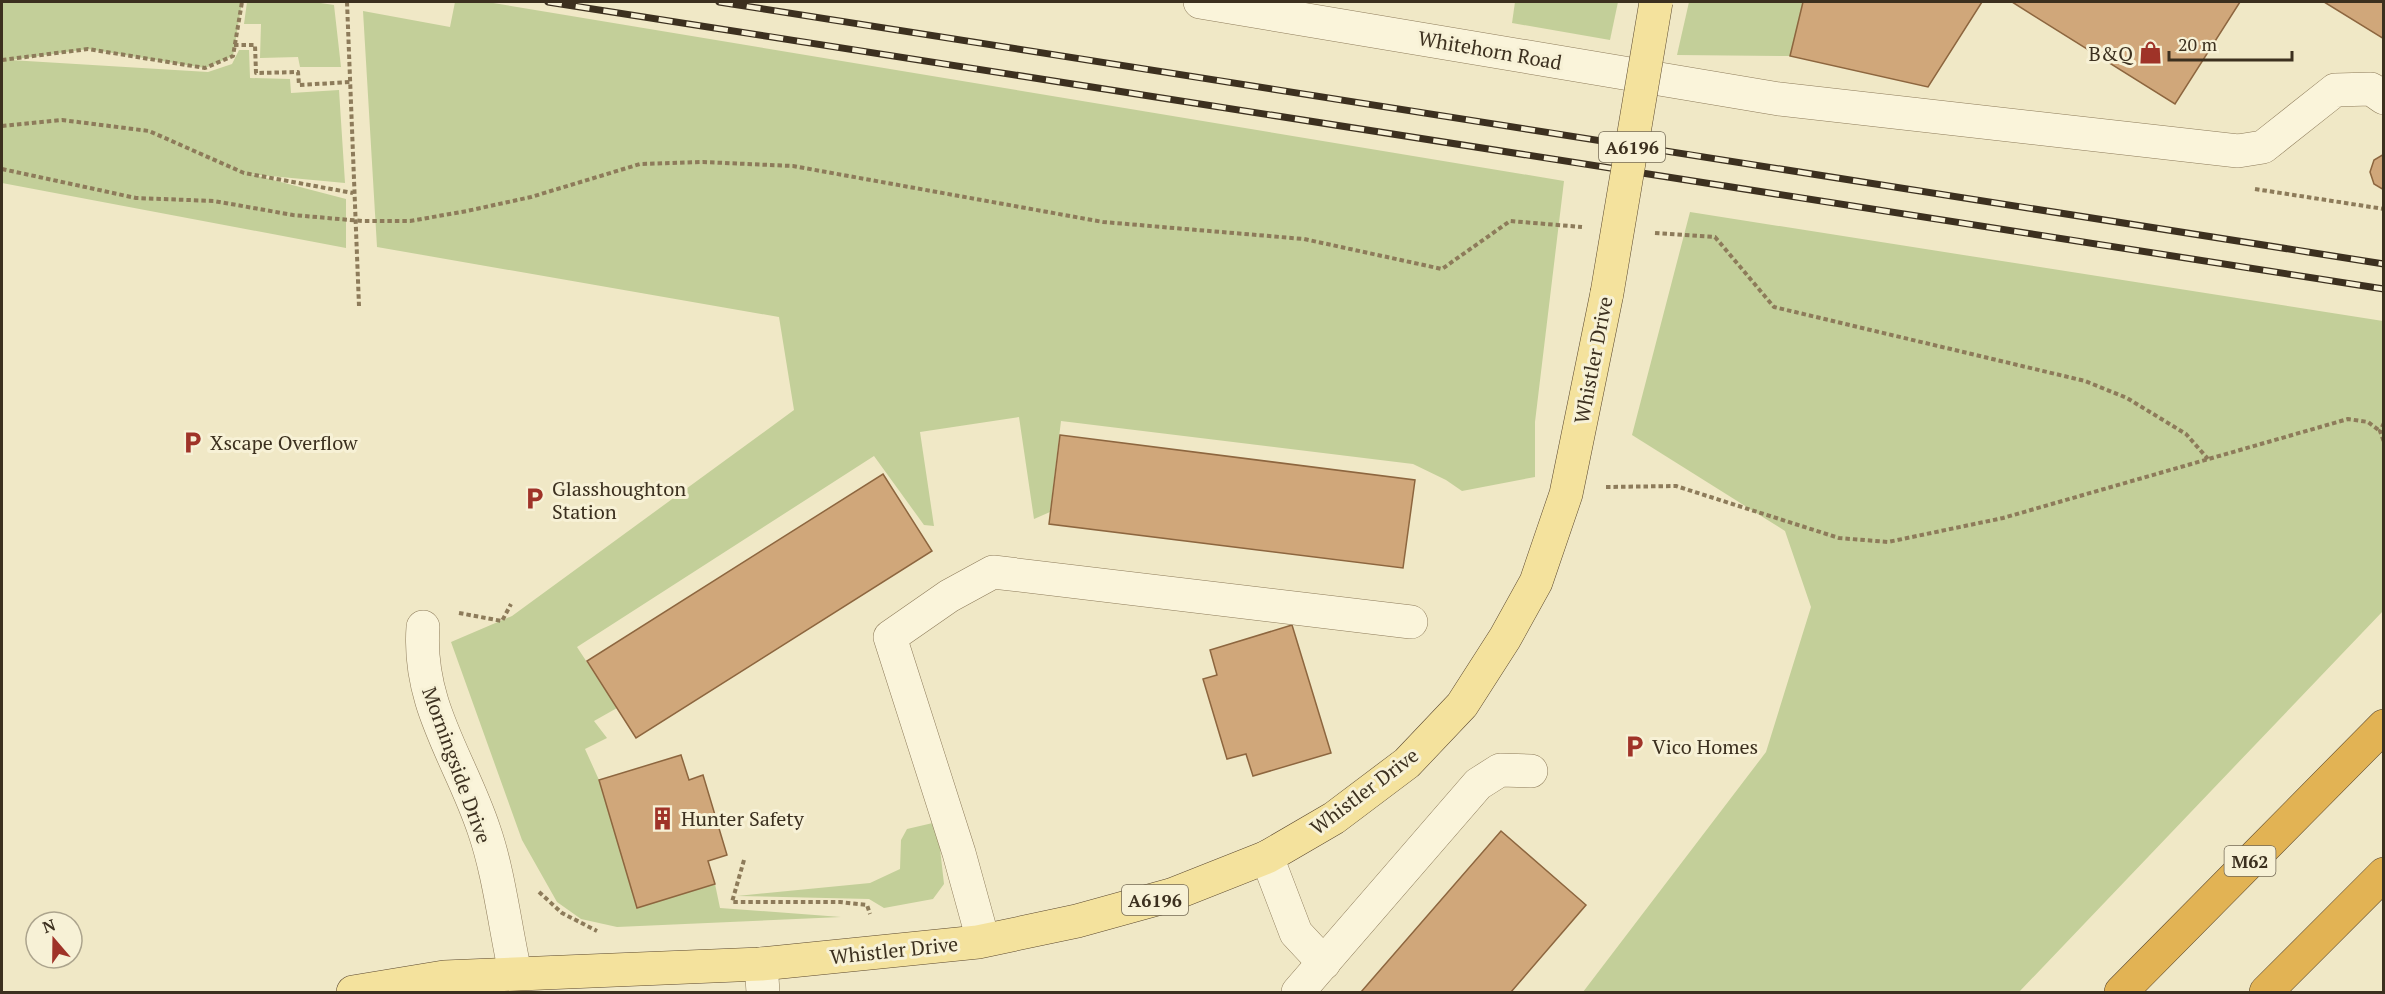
<svg xmlns="http://www.w3.org/2000/svg" width="2385" height="994" font-family="'PT Serif',serif">
  <style>
    .green { fill: #c3cf99 }
    .building { fill: #d0a77a; stroke: #8d663f; stroke-width: 1.5 }
    .lines { fill: none; stroke-linecap: round; stroke-linejoin: round }
    .minor-casing { stroke: #8d7b5a; stroke-width: 34 }
    .major-casing { stroke: #5b482f; stroke-width: 34 }
    .highway-casing { stroke: #5b482f; stroke-width: 34 }
    .path { stroke: #8d7b5a; stroke-width: 4; stroke-dasharray: 4.5 3; stroke-linecap: butt }
    .minor { stroke: #faf4da; stroke-width: 33 }
    .major { stroke: #f4e29d; stroke-width: 33 }
    .highway { stroke: #e2b354; stroke-width: 33 }
    .rail-casing { stroke: #3c301f; stroke-width: 7 }
    .rail { stroke: #f7f1d6; stroke-width: 4.5; stroke-dasharray: 14; stroke-linecap: butt }
    .major-bridge-casing { stroke: #5b482f; stroke-width: 34; stroke-linecap: butt }
    .major-bridge { stroke: #f4e29d; stroke-width: 33 }
    .labels { text-anchor: middle; dominant-baseline: central; stroke-width: 6; stroke-linejoin: round; paint-order: stroke }
    .shield { fill: #f7f1d6; stroke: #746a56; stroke-width: 1.5 }
    .shield-label { font-size: 18px; font-weight: bold; fill: #3c301f }
    .street-label { font-size: 20px; fill: #3c301f; stroke: #f7f1d6 }
    .poi-label { font-size: 20px; fill: #3c301f; stroke: #f7f1d6; text-anchor: start }
  </style>
  <rect width="100%" height="100%" fill="#f0e8c6"/>
  <!-- green -->
  <g class="green">
    <path d="M2 2H242L233 56 205 68 88 49 10 60 208 72 232 64 239 50H249L250 78 290 79 291 93 339 90 345 183 250 174 346 199V248L2 183Z"/>
    <path d="M247 2H314L334 5 341 67H300L298 57 260 58 261 24H244Z"/>
    <path d="M455 2H487L1564 181 1535 422V477L1462 491 1446 480 1413 464 1061 421 1050 512 1034 519 1019 417 920 432 934 526 924 525 874 456 577 647 617 708 594 721 607 738 585 749 599 780 637 907 715 884 720 908 841 917 617 927 581 919 557 902 522 840 451 642 512 616 794 410 779 317 377 247 363 11 450 27Z"/>
    <path d="M1515 2H1618L1610 40 1512 23Z"/>
    <path d="M1689 2H1803L1790 56 1677 55Z"/>
    <path d="M1690 212 2383 321V611L2019 992H1583L1766 752 1811 607 1785 531 1632 435Z"/>
    <path d="M937 822 944 884 933 899 884 908 869 899 737 896 870 883 900 869 901 840 907 829Z"/>
  </g>
  <!-- building -->
  <g class="building">
    <path d="M1803 2H1982L1928 87 1790 56Z"/>
    <path d="M2012 2H2240L2175 104Z"/>
    <path d="M2324 2H2384V39Z"/>
    <path d="M2384 154V190L2374 184 2370 172 2374 160Z"/>
    <path d="M1060 435 1415 480 1403 568 1049 524Z"/>
    <path d="M883 474 932 551 636 738 587 661Z"/>
    <path d="M1292 625 1331 753 1253 776 1246 754 1227 759 1203 679 1217 675 1210 650Z"/>
    <path d="M681 755 689 780 703 775 727 855 708 861 715 884 637 908 599 780Z"/>
    <path d="M1501 831 1586 905 1511 992H1361Z"/>
  </g>
  <g class="lines">
    <defs>
      <g id="minor">
        <path d="M1200 2 1779 99 2238 151 2263 147 2335 90 2371 89 2384 98"/>
        <path d="M423 627C417 705 461 760 484 830 499 873 505 927 515 972"/>
        <path d="M1267 857 1296 933 1324 963"/>
        <path d="M983 940 959 853 890 637 949 596 993 572 1411 622"/>
        <path d="M761 964 763 992"/>
        <path d="M1298 992 1478 784 1500 770 1531 771"/>
      </g>
      <path id="major" d="M353 992 444 977 761 964 978 942 1077 921 1171 895 1267 857 1334 818 1407 763 1462 705 1505 638 1536 582 1566 494 1607 293"/>
      <g id="highway">
        <path d="M2121 992 2384 726"/>
        <path d="M2266 992 2384 874"/>
      </g>
    </defs>
    <!-- minor casing -->
    <use href="#minor" class="minor-casing"/>
    <!-- major casing -->
    <use href="#major" class="major-casing"/>
    <!-- highway casing -->
    <use href="#highway" class="highway-casing"/>
    <!-- path -->
    <g class="path">
      <path d="M347 2 359 306"/>
      <path d="M234 45H255L256 73 298 72 299 85 351 82"/>
      <path d="M2 60 88 49 205 68 233 56 242 2"/>
      <path d="M2 126 62 120 149 131 244 173 353 193"/>
      <path d="M2 169 136 198 214 201 293 215 362 221H410L467 211 531 197 640 164 703 162 793 166 1103 222 1304 239 1442 269 1510 221 1582 227"/>
      <path d="M2255 189 2384 209"/>
      <path d="M1655 233 1715 237 1774 307 2085 381 2127 398 2186 434 2208 459"/>
      <path d="M2384 423 2380 431 2384 442"/>
      <path d="M1606 487 1676 486 1839 538 1888 542 2003 518 2348 419 2368 422 2380 431"/>
      <path d="M459 613 502 621 511 604"/>
      <path d="M744 860 732 902H840L867 905 870 914"/>
      <path d="M539 892 562 913 597 931"/>
    </g>
    <!-- minor -->
    <use href="#minor" class="minor"/>
    <!-- major -->
    <use href="#major" class="major"/>
    <!-- highway -->
    <use href="#highway" class="highway"/>
    <defs>
      <g id="rail">
        <path d="M548 2 2384 289"/>
        <path d="M719 2 2384 264"/>
      </g>
    </defs>
    <!-- rail casing -->
    <use href="#rail" class="rail-casing"/>
    <!-- rail -->
    <use href="#rail" class="rail"/>
    <defs>
      <path id="major-bridge" d="M1607 293 1656 2"/>
    </defs>
    <!-- major-bridge casing -->
    <use href="#major-bridge" class="major-bridge-casing"/>
    <!-- major-bridge -->
    <use href="#major-bridge" class="major-bridge"/>
  </g>
  <!-- icons -->
  <defs>
    <symbol id="shop-bare" viewBox="-9 -9 18 18"><path d="M-5-2.5h2.3a2.7 3.5 0 0 1 5.4 0H5L5.5 6h-11ZM-1.5-2.5h3a1.5 2.3 0 0 0-3 0Z" fill="#9f3328" stroke="#f7f1d6" stroke-width="2.5" paint-order="stroke"/></symbol>
    <symbol id="parking-bare" viewBox="-9 -9 18 18"><path d="M-3.5-5.5H1a3.5 3.5 0 0 1 0 7H-1V5.5H-3.5ZM-1-3.4V-.6H.8a1.4 1.4 0 0 0 0-2.8Z" fill="#9f3328" stroke="#f7f1d6" stroke-width="2.5" paint-order="stroke"/></symbol>
    <symbol id="building-bare" viewBox="-9 -9 18 18"><path d="M-4-6H4V6H1V3H-1V6H-4ZM-2.5-4.3h1.7v1.8h-1.7ZM.8-4.3h1.7v1.8H.8ZM-2.5-1h1.7V.8h-1.7ZM.8-1h1.7V.8H.8Z" fill="#9f3328" stroke="#f7f1d6" stroke-width="2.5" paint-order="stroke"/></symbol>
  </defs>
  <g fill-rule="evenodd">
    <use href="#shop-bare" x="2134" y="36" width="33" height="33"/>
    <use href="#parking-bare" x="176" y="426" width="33" height="33"/>
    <use href="#parking-bare" x="518" y="482" width="33" height="33"/>
    <use href="#parking-bare" x="1618" y="730" width="33" height="33"/>
    <use href="#building-bare" x="646" y="802" width="33" height="33"/>
  </g>
  <g class="labels">
    <!-- shield labels -->
    <g class="shield">
      <rect x="1599" y="132" width="66" height="30" rx="4.5"/>
      <rect x="2224.5" y="846" width="51" height="30" rx="4.5"/>
      <rect x="1122" y="885" width="66" height="30" rx="4.5"/>
    </g>
    <g class="shield-label">
      <text x="1632" y="147">A6196</text>
      <text x="2250" y="861">M62</text>
      <text x="1155" y="900">A6196</text>
    </g>
    <!-- street labels -->
    <g class="street-label">
      <text transform="translate(1490 50) rotate(10)">Whitehorn Road</text>
      <text transform="translate(1593 360) rotate(-79)">Whistler Drive</text>
      <text transform="translate(457 765) rotate(70)">Morningside Drive</text>
      <text transform="translate(1364 791) rotate(-37)">Whistler Drive</text>
      <text transform="translate(894 950) rotate(-6)">Whistler Drive</text>
    </g>
    <!-- poi labels -->
    <g class="poi-label">
      <text x="2133" y="53" text-anchor="end">B&amp;Q</text>
      <text x="210" y="442">Xscape Overflow</text>
      <text x="552" y="488">Glasshoughton<tspan x="552" dy="23">Station</tspan></text>
      <text x="1652" y="746">Vico Homes</text>
      <text x="681" y="818">Hunter Safety</text>
    </g>
  </g>
  <!-- border -->
  <rect width="2385" height="994" fill="none" stroke="#3c301f" stroke-width="6"/>
  <!-- north arrow -->
  <g transform="translate(54 940) rotate(340)"><circle r="28" fill="#f7f1d6" stroke="#aca48d" stroke-width="1.5"/>
  <path d="M0-4.5L10 22L0 15L-10 22Z" fill="#9f3328"/>
  <text y="-9" font-size="16" font-weight="bold" text-anchor="middle" fill="#3c301f">N</text>
  </g>
  <!-- scale -->
  <path d="M2169 51v9h123v-9" fill="none" stroke="#3c301f" stroke-width="3"/>
  <text x="2178" y="51" font-size="18" fill="#3c301f" stroke="#f7f1d6" stroke-width="4.5" paint-order="stroke">20 m</text>
</svg>
